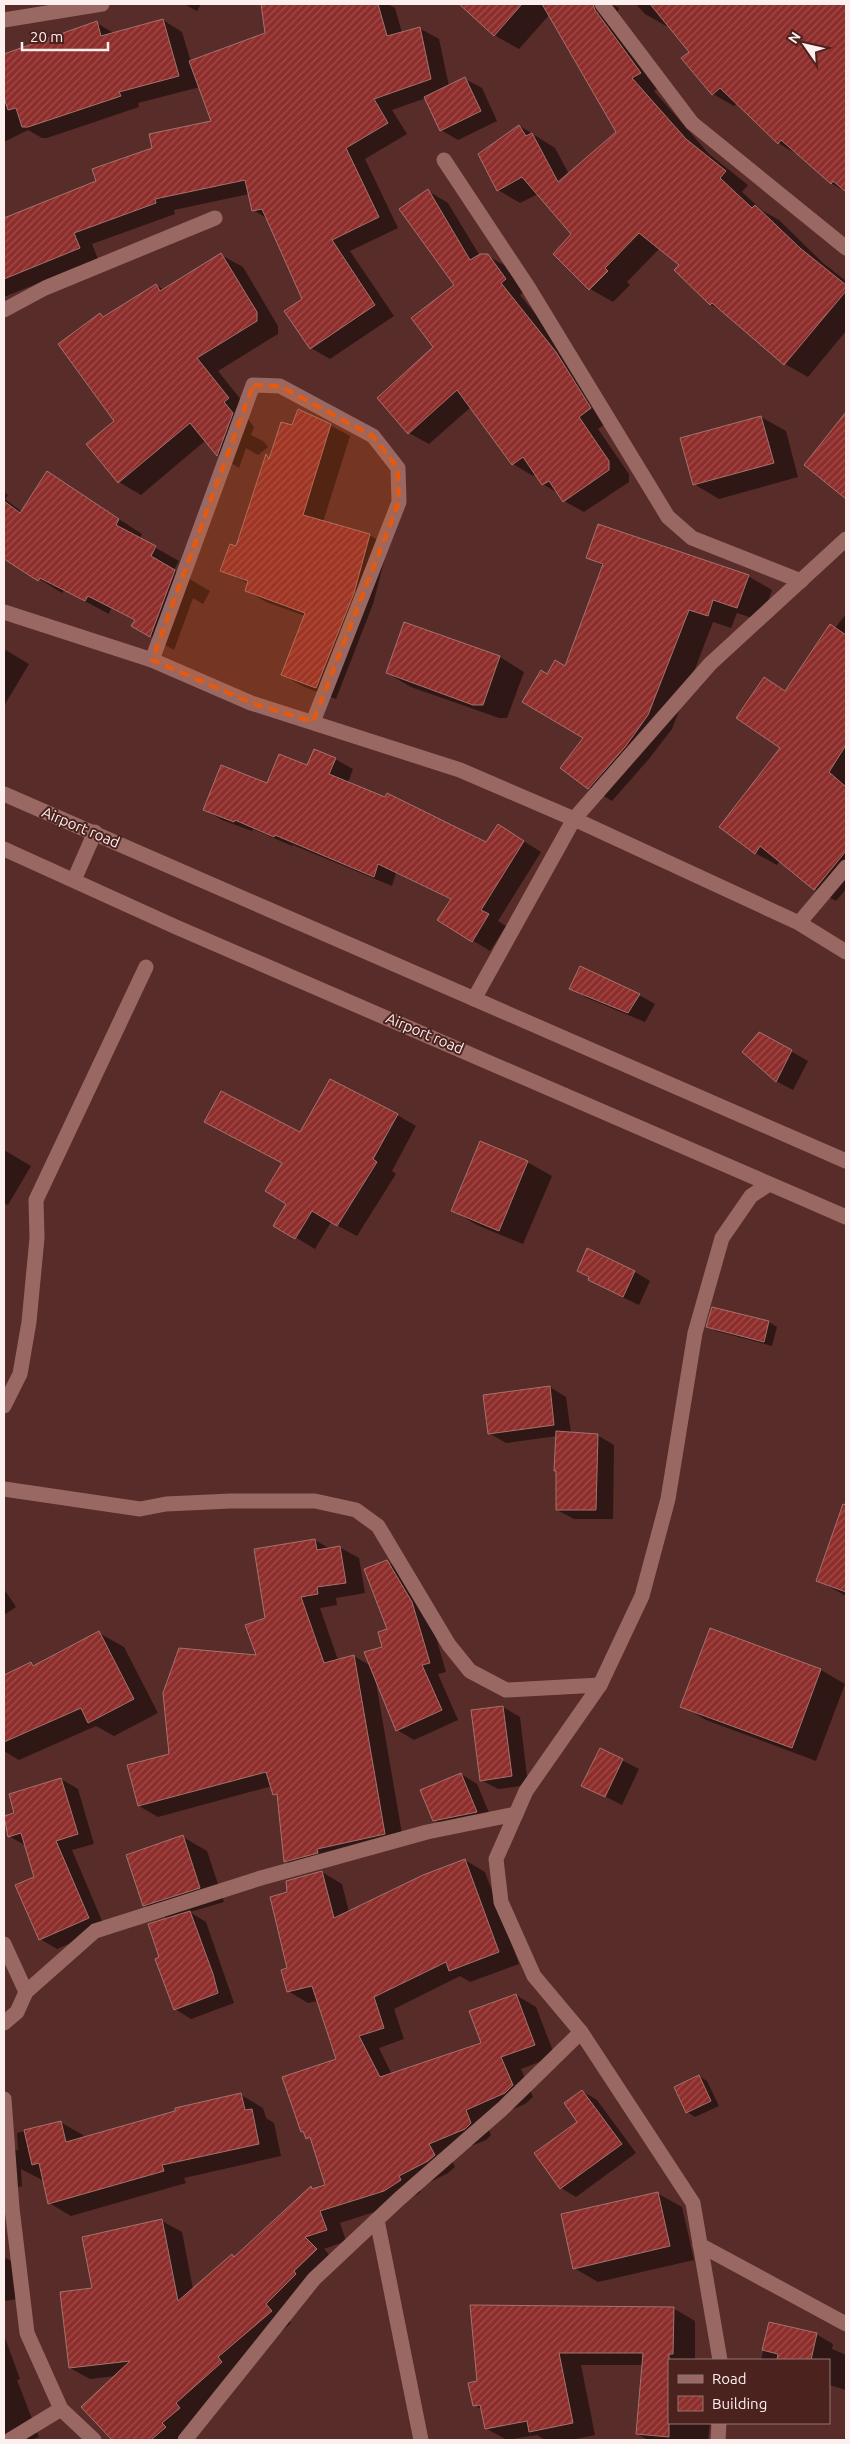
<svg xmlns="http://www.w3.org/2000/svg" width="850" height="2444" font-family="Ubuntu,sans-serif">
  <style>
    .shadow { fill: #0007 }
    .building { fill: url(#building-hatch); stroke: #a4726d }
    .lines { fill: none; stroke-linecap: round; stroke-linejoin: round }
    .street { stroke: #996863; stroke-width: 15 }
    .secondary { stroke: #996863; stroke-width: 15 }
    .marked { fill: #e8590c; fill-opacity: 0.2; stroke: #e8590c; stroke-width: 4; stroke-dasharray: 10 6; stroke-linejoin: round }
    .labels { text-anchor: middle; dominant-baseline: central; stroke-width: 4; stroke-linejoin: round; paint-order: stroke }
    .street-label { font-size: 15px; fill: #fcf0ef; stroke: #4c221f }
  </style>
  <defs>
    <pattern id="building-hatch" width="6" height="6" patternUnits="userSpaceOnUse" patternTransform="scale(1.25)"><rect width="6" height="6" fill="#8e2e2c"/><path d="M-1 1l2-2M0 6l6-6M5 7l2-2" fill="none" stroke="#9f4d4b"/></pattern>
  </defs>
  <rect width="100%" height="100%" fill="#582c29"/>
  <!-- shadow -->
  <g class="shadow">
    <path d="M184 4H201L197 11Z"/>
    <path d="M262 4H388L395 8 402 33 419 28 439 39 449 86 465 79 482 88 497 121 458 140 441 130 426 98 392 110 407 134 365 159 398 228 350 251 394 316 330 359 311 348 304 299 268 219 253 210 249 194 174 210 175 214 92 244 98 259 4 297V217L5 219 98 182 154 148 212 122 200 87 138 103 139 107 47 138H42L28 130 4 142V55L97 23 115 34 163 20 182 32 191 62 266 33Z"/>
    <path d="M461 4H559L519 49 494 35Z"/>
    <path d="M571 4H611L619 8 615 18 663 86 654 91 709 154 748 185 742 192 763 211 779 220 823 263 846 281V331L808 377 785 364 725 313 710 304 681 265 660 248 627 282 630 285 613 302 590 289 554 254 573 235 538 194 520 203 498 190 520 126 555 148 569 174 617 132 551 16Z"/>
    <path d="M636 4H846V192L831 183 800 156 778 143 738 103 734 106 713 94 691 52 669 24 666 26 645 14Z"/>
    <path d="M428 191 448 203 480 256H488L509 268 525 291 520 295 577 365 610 420 598 429 629 474V482L584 512 564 501 559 494 543 484 536 474 533 476 513 464 471 407 429 444 409 433 455 286Z"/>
    <path d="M221 255 243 267 278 326V334L218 371 250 411 245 415 254 427 251 435 263 441 268 447 258 455 246 448 239 468 218 455 206 440 141 495 119 482 116 421 100 314 105 317 156 285 164 290Z"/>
    <path d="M761 417 786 431 798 477 719 499 694 484Z"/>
    <path d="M330 425 350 436 323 522 369 535 388 546 373 604 336 699 302 686 283 675 305 616 266 602 247 591 249 584 222 570 236 548 266 456 271 459Z"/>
    <path d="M836 426 846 432V497L806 464Z"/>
    <path d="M48 473 142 534 140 539 179 561 174 570 210 591 203 604 193 598 174 650 133 626 136 621 111 608 109 614 64 590 62 593 7 559 4 564V492L8 495 5 499 22 512Z"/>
    <path d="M588 557 748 576 772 590 761 621 737 613 731 628 713 622 672 729 648 760 612 801 589 787 585 738 548 675 565 667 603 566Z"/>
    <path d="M846 614V889L836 901 815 889 780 861 777 865 755 853 782 747 764 678 786 691Z"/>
    <path d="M405 624 500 657 524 672 507 718H499L411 687 387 673Z"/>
    <path d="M4 649 29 664 4 706Z"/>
    <path d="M335 759 353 769 348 783 487 844 498 825 541 852 498 921 506 926 490 951 439 920 452 900 396 873 392 886 293 845 292 846 253 829 252 831 222 820 204 809 308 767Z"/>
    <path d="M571 988 639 995 655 1004 645 1022 587 998Z"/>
    <path d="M759 1033 808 1061 793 1090 776 1081Z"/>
    <path d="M397 1115 416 1126 392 1171 396 1174 357 1236 331 1222 315 1249 275 1225 288 1203Z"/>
    <path d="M4 1150 31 1166 8 1205 4 1203Z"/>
    <path d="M527 1162 552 1176 523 1244 477 1225 453 1211Z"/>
    <path d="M578 1271 635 1272 650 1281 639 1305 605 1289Z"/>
    <path d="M713 1308 769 1322 777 1327 772 1346 716 1331 708 1327Z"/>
    <path d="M550 1387 566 1397 571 1433 597 1435 614 1445 613 1519H574L557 1510V1436L506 1443 489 1433Z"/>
    <path d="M841 1511 846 1513V1596L817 1580Z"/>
    <path d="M315 1540 330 1549 339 1547 359 1558 365 1593 336 1598 337 1605 320 1608 338 1660 354 1656 371 1666 383 1648 389 1630 387 1562 404 1571 429 1613 446 1672 438 1674 458 1720 414 1740 397 1730 375 1677 404 1845 304 1872 285 1861 278 1796 274 1794 272 1786 158 1817 139 1806 171 1755 257 1657 266 1619Z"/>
    <path d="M4 1589 16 1607 4 1615Z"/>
    <path d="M710 1630 821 1670 845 1684 816 1761 706 1720 682 1706Z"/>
    <path d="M99 1633 124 1647 158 1713 114 1736 96 1726 19 1760 4 1751V1676L31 1663 36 1666Z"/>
    <path d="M503 1707 520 1717 528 1785 498 1789 481 1780Z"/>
    <path d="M600 1749 639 1769 622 1805 583 1785Z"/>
    <path d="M461 1774 477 1784 493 1822 451 1830 434 1820Z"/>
    <path d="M61 1779 78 1789 94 1844 72 1850 105 1928 57 1949 40 1939 36 1877 26 1846 9 1836 4 1817 16 1814Z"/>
    <path d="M183 1837 207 1851 224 1902 190 1912 206 1922 234 2003 191 2019 175 2009 161 1958 168 1919 144 1905Z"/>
    <path d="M465 1860 485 1872 519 1964 470 1982 460 1976 394 2009 404 2039 379 2048 392 2075 482 2044 516 1995 536 2007 555 2056 521 2069 533 2097 525 2104 485 2121 491 2135 486 2140 449 2155 455 2167 448 2173 418 2188 421 2192 405 2202 340 2223 346 2241 324 2249 336 2262 286 2316 291 2323 237 2370 184 2440H113L82 2407 115 2376 90 2379 70 2368 94 2289 162 2221 182 2232 193 2289 232 2256 236 2258 311 2187 315 2190 326 2186 313 2141 302 2131 338 2060 318 2001 308 2003 288 1991V1893L322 1872 342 1884 349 1912Z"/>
    <path d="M699 2076 707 2081 719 2106 695 2117 687 2112Z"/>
    <path d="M582 2091 597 2100 636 2153 576 2197 561 2188 579 2122Z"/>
    <path d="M241 2095 263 2108 266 2118 274 2123 281 2156 184 2178 186 2183 71 2216 49 2203 44 2181 21 2169 22 2186 4 2191 12 2147 18 2151 17 2133 60 2122 83 2135 84 2138Z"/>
    <path d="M657 2193 682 2207 694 2260 598 2282 574 2268Z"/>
    <path d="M4 2257 23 2268 27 2298 4 2301Z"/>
    <path d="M673 2308 695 2321V2360H669V2423H710L708 2440H649L637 2434 643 2365H581L595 2435 571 2440H545L537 2435 507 2440 487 2429 483 2410 474 2405 479 2382Z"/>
    <path d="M770 2323 816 2334 833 2344 832 2349 846 2355V2390L829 2385V2360H761Z"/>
    <path d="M4 2335 20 2379 17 2380 39 2437 31 2440H4Z"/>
  </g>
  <!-- building -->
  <g class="building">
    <path d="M261 4H378L387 36 420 27 431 79 374 99 388 123 346 148 379 217 332 240 375 305 310 349 284 311 302 299 262 209 252 211 245 180 155 199 156 203 74 233 80 248 4 279V218L96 181 92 169 152 148 149 134 211 121 189 61 265 33Z"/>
    <path d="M459 4H522L494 36Z"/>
    <path d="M542 4H593L595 10 641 73 632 78 686 139 726 171 720 178 752 208 755 205 800 248 846 285V291L784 365 712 303 710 305 674 270 679 265 639 233 605 268 608 271 589 290 553 254 571 234 522 177 497 191 478 154 519 125 526 136 532 133 558 182 616 132Z"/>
    <path d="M650 4H846V192L833 181 831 184 781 140 778 144 720 88 712 95 681 58 689 52Z"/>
    <path d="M163 19 179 76 119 92 121 96 28 127H22L16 108 8 110 4 98V54L97 21 101 36Z"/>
    <path d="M465 77 481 111 440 131 424 97Z"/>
    <path d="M428 189 470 260 480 254H488L506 279 501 283 556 352 591 408 579 417 609 461V470L563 502 549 481 542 485 523 457 512 465 457 390 408 434 377 398 433 347 411 318 454 285 399 209Z"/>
    <path d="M221 253 257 312V321L197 358 229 398 224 402 233 413 217 456 190 423 118 483 86 444 114 421 58 344 100 313 103 317 156 284 160 291Z"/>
    <path d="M298 409 331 424 303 515 370 534 354 593 316 688 281 675 305 613 245 591 248 581 220 571 230 544 236 546 266 454 269 459 281 422 292 425Z"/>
    <path d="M846 412V499L804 465Z"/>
    <path d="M761 416 774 463 693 485 680 438Z"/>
    <path d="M47 471 119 519 116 525 156 546 151 556 175 570 150 637 131 626 135 620 88 596 85 601 40 578 38 581 4 559V501L20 513Z"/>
    <path d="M598 524 749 575 737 608 713 600 708 616 689 610 648 715 625 747 588 789 560 768 583 738 522 702 541 670 547 674 555 660 565 666 603 564 586 558Z"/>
    <path d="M404 622 500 656 483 705H473L386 673Z"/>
    <path d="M830 624 846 635V745L829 772 846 787V851L814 890 760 846 755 854 719 827 780 748 736 718 764 677 785 691Z"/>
    <path d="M314 749 336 758 329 774 385 797 387 793 486 842 498 824 524 841 481 910 489 914 472 942 437 920 451 899 378 864 374 877 275 835 274 837 235 820 234 822 203 810 221 765 267 783 279 754 307 765Z"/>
    <path d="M580 966 640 994 628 1013 569 989Z"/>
    <path d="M759 1032 792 1050 776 1082 742 1052Z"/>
    <path d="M330 1079 398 1114 373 1159 377 1162 337 1226 312 1211 295 1239 273 1226 286 1204 265 1191 282 1163 204 1122 221 1091 300 1132Z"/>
    <path d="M480 1141 528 1161 499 1231 451 1211Z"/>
    <path d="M587 1248 635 1271 623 1297 588 1280 589 1277 577 1271Z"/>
    <path d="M712 1307 769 1321 764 1342 706 1327Z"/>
    <path d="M550 1386 554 1425 488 1434 483 1395Z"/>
    <path d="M556 1431 598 1434 596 1510H556V1471H554Z"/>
    <path d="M843 1504 846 1505V1592L816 1581Z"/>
    <path d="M315 1539 317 1550 340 1546 346 1583 317 1587 318 1594 301 1597 324 1663 354 1655 385 1834 317 1849 318 1853 284 1862 277 1794 273 1795 266 1772 138 1806 127 1765 169 1754 163 1693 179 1648 256 1655 245 1625 265 1618 254 1549Z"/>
    <path d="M387 1560 412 1602 430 1663 422 1665 442 1710 396 1731 364 1652 382 1647 378 1632 387 1629 364 1569Z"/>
    <path d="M710 1628 821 1669 792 1748 680 1707Z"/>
    <path d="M99 1631 134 1699 88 1723 81 1708 4 1742V1675L31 1662 33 1666Z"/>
    <path d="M503 1706 512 1776 480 1781 471 1710Z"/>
    <path d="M600 1748 623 1759 605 1797 581 1786Z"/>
    <path d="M461 1773 477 1812 433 1821 420 1790Z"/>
    <path d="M61 1778 78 1834 56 1841 89 1918 39 1940 15 1885 34 1877 21 1833 8 1837 4 1816 14 1813 9 1794Z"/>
    <path d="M183 1835 200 1888 143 1906 126 1855Z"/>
    <path d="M465 1859 499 1952 449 1971 446 1962 374 1997 384 2028 359 2036 380 2077 481 2043 469 2011 516 1994 535 2045 501 2057 513 2085 505 2093 466 2110 471 2123 465 2129 429 2144 435 2155 428 2161 399 2176 401 2180 384 2191 320 2211 327 2230 305 2237 317 2249 294 2271 296 2274 266 2304 272 2311 218 2357 222 2362 176 2403 180 2408 162 2423 166 2427 151 2440H112L81 2407 130 2361 69 2368 60 2292 92 2288 82 2237 162 2219 178 2301 232 2254 234 2257 311 2186 312 2189 325 2185 310 2137 306 2139 303 2131 301 2132 282 2077 336 2059 312 1986 287 1992 281 1970 287 1968 270 1897 287 1892 286 1881 322 1871 334 1918 423 1875Z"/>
    <path d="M190 1911 213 1974 218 1993 174 2010 155 1959 159 1957 148 1924Z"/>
    <path d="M699 2075 711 2101 686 2113 674 2087Z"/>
    <path d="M582 2090 622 2144 560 2189 534 2153 577 2122 564 2103Z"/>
    <path d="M241 2093 245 2110 252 2109 259 2144 162 2165 164 2171 48 2204 39 2163 32 2165 24 2130 61 2121 66 2142 175 2111V2108Z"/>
    <path d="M658 2192 670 2246 573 2269 561 2214Z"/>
    <path d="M470 2305 674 2307 673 2354H669V2437L636 2434 643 2353H559L573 2423 529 2432 527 2421 485 2429 480 2405 473 2406 468 2383 477 2381Z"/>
    <path d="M769 2322 817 2333 811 2360H777L778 2354 762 2350Z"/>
  </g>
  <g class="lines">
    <!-- street -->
    <g class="street">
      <path d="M602 4 692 123 846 248"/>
      <path d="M4 20 102 4"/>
      <path d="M444 160 528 287 668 517 692 538 801 581"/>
      <path d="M4 310 45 288 215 218"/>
      <path d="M4 612 152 660 251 703 460 770 574 819 799 923 846 952"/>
      <path d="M152 660 253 385 280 386 373 436 398 468 399 502 313 722"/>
      <path d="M799 923 846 867"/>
      <path d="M474 999 574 819 710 664 846 539"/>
      <path d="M4 1406 20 1374 29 1322 37 1238 36 1200 146 967"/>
      <path d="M4 1489 140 1509 166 1504 231 1501H315L356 1510 378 1526 449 1645 470 1671 506 1690 600 1685"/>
      <path d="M4 1944 26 1992"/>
      <path d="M4 2023 17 2012 26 1992 95 1931 261 1878 427 1832 516 1814"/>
      <path d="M4 2099 12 2208 27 2333 61 2409 94 2440"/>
      <path d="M377 2220 421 2440"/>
      <path d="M700 2245 846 2324"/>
      <path d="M720 2360 693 2203 581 2032 534 1976 501 1902 496 1859 526 1791 600 1685 642 1596 668 1499 695 1333 722 1238 751 1196 769 1184"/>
      <path d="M10 2440 61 2409"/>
      <path d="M185 2440 314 2279 399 2199 502 2109 581 2032"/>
      <path d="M718 2440 719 2423"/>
    </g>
    <!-- secondary -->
    <g class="secondary">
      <path d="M4 794 846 1161"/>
      <path d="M4 849 176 927 846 1217"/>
      <path d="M74 880 95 832"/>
    </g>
  </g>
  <!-- marked area -->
  <path class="marked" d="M253 385 280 386 373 436 398 468 399 502 313 722 251 703 152 660Z"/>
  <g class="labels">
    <!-- street labels -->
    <g class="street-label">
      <text transform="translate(81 827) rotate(23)">Airport road</text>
      <text transform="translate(425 1033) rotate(23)">Airport road</text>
    </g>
  </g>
  <!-- border -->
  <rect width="850" height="2444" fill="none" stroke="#fcf0ef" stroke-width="10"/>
  <!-- legend -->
  <rect x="668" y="2359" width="162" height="65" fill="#4c221f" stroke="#927472"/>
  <rect x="678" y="2375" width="25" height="8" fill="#996863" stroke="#927472"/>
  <text x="712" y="2384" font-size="15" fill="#fcf0ef">Road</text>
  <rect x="678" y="2396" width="25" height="15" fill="url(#building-hatch)" stroke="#927472"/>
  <text x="712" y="2409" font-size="15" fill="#fcf0ef">Building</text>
  <!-- north arrow -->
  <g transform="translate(805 45) rotate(304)" stroke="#4c221f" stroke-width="4" paint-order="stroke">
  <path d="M0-4L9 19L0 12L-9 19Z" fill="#fcf0ef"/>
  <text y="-8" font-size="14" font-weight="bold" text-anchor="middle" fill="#fcf0ef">N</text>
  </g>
  <!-- scale -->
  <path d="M22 42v8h86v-8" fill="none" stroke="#fcf0ef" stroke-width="2.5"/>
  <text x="30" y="42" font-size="15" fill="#fcf0ef" stroke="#4c221f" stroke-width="4" paint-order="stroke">20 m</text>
</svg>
